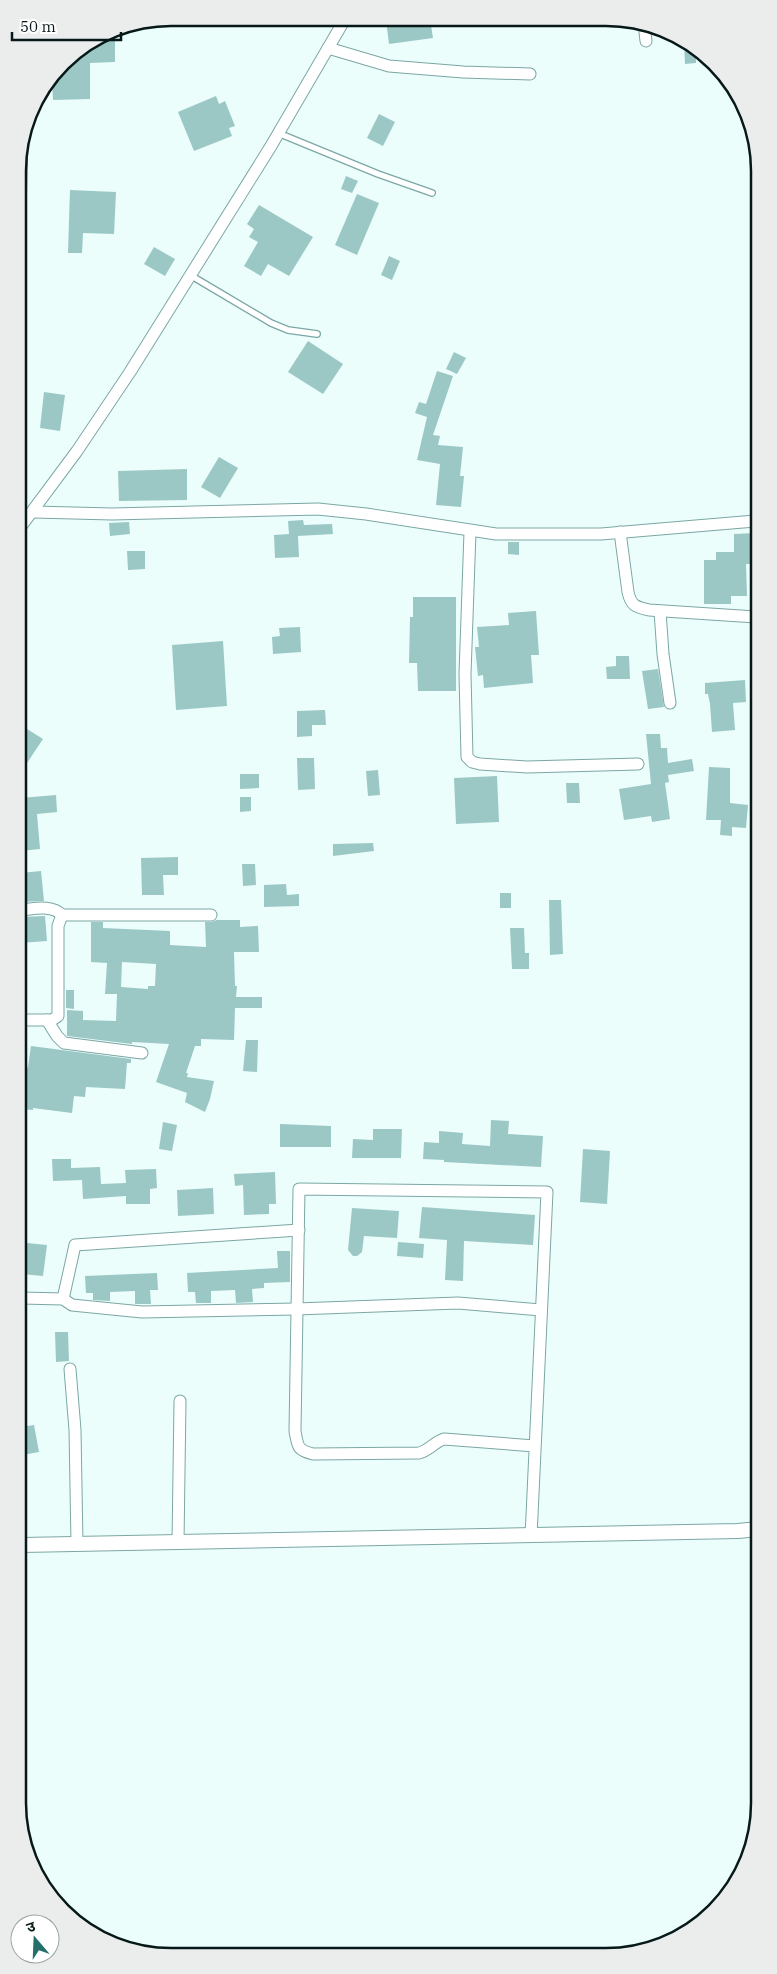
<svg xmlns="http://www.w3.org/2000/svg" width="777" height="1974" font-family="'IBM Plex Serif','Noto Sans Devanagari',serif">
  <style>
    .building { fill: #9bc8c5; fill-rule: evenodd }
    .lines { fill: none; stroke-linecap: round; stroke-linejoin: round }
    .service-casing { stroke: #7ba7a4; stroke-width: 8 }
    .minor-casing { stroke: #7ba7a4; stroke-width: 13 }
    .tertiary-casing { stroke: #7ba7a4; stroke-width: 16 }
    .secondary-casing { stroke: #7ba7a4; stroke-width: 18 }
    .service { stroke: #fff; stroke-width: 5.5 }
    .minor { stroke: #fff; stroke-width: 11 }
    .tertiary { stroke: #fff; stroke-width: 14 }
    .secondary { stroke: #fff; stroke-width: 16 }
    .rim { fill: none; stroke: #061817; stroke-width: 2.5 }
  </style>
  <rect width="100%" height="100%" fill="#ebfefc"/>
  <!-- building -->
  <g class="building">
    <path d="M394 19H430L433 38 389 44 386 20Z"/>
    <path d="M106 33H115V62L90 63V99L53 100 52 79 70 56Z"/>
    <path d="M684 41 696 49V63L685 64Z"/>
    <path d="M216 96 219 104 225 101 235 126 229 128 232 136 194 151 178 112Z"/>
    <path d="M379 114 395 122 383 146 367 138Z"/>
    <path d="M346 176 358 181 352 193 341 189Z"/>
    <path d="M70 190 116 192 114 234 83 233 82 253H68Z"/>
    <path d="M357 194 379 203 357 255 335 245Z"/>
    <path d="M259 205 313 237 289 276 268 264 261 276 244 266 258 242 249 237 254 229 247 224Z"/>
    <path d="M154 247 175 259 165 276 144 264Z"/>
    <path d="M389 256 400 261 392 280 381 275Z"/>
    <path d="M308 341 343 364 323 394 288 372Z"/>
    <path d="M454 352 466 358 457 374 446 369Z"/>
    <path d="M437 371 453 376 433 435 440 436 438 445 463 447 460 476H464L461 507 436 505 440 464 417 460 427 417 415 413 419 402 426 404Z"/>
    <path d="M44 392 65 395 60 431 40 428Z"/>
    <path d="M219 457 238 468 220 498 201 487Z"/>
    <path d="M187 469V500L119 501 118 471Z"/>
    <path d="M303 520 304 525 332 524 333 534 298 536 299 557 275 558 274 535 289 534 288 521Z"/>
    <path d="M129 522 130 534 110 536 109 523Z"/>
    <path d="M755 533 756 564H746L747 596H731V604H704V560H716V552H734V534Z"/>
    <path d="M508 542H519V555L508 554Z"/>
    <path d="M127 551H145V569L128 570Z"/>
    <path d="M413 597H456V691H418L417 663H409L410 617H413Z"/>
    <path d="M536 611 539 655H531L533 683 484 688 483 675 478 676 475 647H479L477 627 509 625 508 613Z"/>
    <path d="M300 627 301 652 273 654 272 637 280 636 279 628Z"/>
    <path d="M223 641 227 706 176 710 172 645Z"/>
    <path d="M616 656H629L630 679H607L606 667 616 666Z"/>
    <path d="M658 669 664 707 648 709 642 671Z"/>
    <path d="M745 680 746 702 733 703 735 730 712 732 710 704 708 694H705V683Z"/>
    <path d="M325 710 326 725H312V736L297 737V711Z"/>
    <path d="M19 724 43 739 27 763 20 759Z"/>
    <path d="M646 734H660L661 748H667L668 763 692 759 694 771 668 775 669 782 665 783 670 819 652 822 651 816 624 820 619 789 651 784Z"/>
    <path d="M297 758H314L315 789 298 790Z"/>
    <path d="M709 767 730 768V803L748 805 746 828 732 827V836L720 835 721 820H706Z"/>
    <path d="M378 770 380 795 368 796 366 771Z"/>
    <path d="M240 774H259V788L240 789Z"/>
    <path d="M497 776 499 822 456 824 454 778Z"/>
    <path d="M566 783H579L580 803H567Z"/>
    <path d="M56 795 57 812 37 814 40 849 20 851V798Z"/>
    <path d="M240 797H251V811L240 812Z"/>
    <path d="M373 843 374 851 333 856V844Z"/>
    <path d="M178 857V875H163L164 895H142L141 858Z"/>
    <path d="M242 864H255L256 885 243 886Z"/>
    <path d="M41 871 44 901 21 902 20 873Z"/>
    <path d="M286 884 287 895 299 894V906L264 907V885Z"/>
    <rect x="500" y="893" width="11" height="15"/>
    <path d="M549 900H561L563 954 550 955Z"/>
    <path d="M45 916 47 941 20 943V917Z"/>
    <path d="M217 920H240V927L258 926 259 952H234L235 986H237L236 997H262V1008H235L234 1040 201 1039V1046H195L186 1073H188L187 1077 214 1081 210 1099 205 1112 185 1102 187 1093 156 1082 169 1044 132 1042V1044L67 1036V1010L83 1011V1020L116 1021 117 994H105L107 963 91 962V922H103V928L170 931V945L206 947 205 922H211ZM122 962 156 964 155 986H148V989L121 987Z"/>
    <path d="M510 928H524L525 953H529V969H512Z"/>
    <path d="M66 990H74V1009L66 1008Z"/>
    <path d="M246 1040H258L257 1072 243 1071Z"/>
    <path d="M31 1046 131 1059V1063H127L125 1089 86 1087 85 1097 74 1096 72 1113 33 1108V1110L21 1109 20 1068H27L28 1067Z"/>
    <path d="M491 1120 509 1121 508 1134 543 1136 541 1167 444 1162V1160L423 1159 424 1142 439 1143V1131L463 1133 462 1144 490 1146Z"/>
    <path d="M163 1122 177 1125 172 1151 159 1149Z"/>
    <path d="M280 1124 331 1126V1147H280Z"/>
    <path d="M373 1129H402L401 1158H352L353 1139 373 1140Z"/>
    <path d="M583 1149 610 1151 607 1204 580 1202Z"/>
    <path d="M52 1159H71V1168L100 1167 101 1184 126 1183 125 1170 156 1169 157 1188 150 1189V1204H126V1196L83 1199 82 1180 53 1181Z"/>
    <path d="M275 1172 276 1204H269V1214L244 1215 243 1185 235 1186 234 1174Z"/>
    <path d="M213 1188 214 1214 178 1216 177 1190Z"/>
    <path d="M422 1207 535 1215 533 1245 464 1241 463 1281 445 1280 447 1240 419 1238Z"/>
    <path d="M352 1208 399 1211 397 1238 364 1236 362 1252 357 1256H353L348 1250Z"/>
    <path d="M398 1242 424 1244 423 1258 397 1256Z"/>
    <path d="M27 1243 47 1245 43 1276 21 1274V1251L26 1252Z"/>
    <path d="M277 1251H290V1282L264 1283V1288L252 1289 253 1302 236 1303 235 1290 211 1291V1303H196L195 1292H188L187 1273 278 1268Z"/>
    <path d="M157 1273 158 1290H150L151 1304H135V1291L110 1292V1301L93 1300V1293H86L85 1276Z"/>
    <path d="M55 1332H68L69 1361 56 1362Z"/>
    <path d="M34 1425 39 1452 22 1455 21 1427Z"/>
  </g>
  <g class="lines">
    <defs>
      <g id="service">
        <path d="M278 133 378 174 432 193"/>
        <path d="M190 275 271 323 288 330 317 334"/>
      </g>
      <g id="minor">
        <path d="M644 23 646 41"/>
        <path d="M328 48 389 66 463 72 530 74"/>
        <path d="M34 512 112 514 318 509 366 514 496 534H601L755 521"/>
        <path d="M19 529 77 451 130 372 271 146 345 19"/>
        <path d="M470 532 465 674 467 757 472 762 480 764 527 767 638 764"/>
        <path d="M620 532 628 592C631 606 636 607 649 610L756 617"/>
        <path d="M660 611 663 654 670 703"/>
        <path d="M20 910C33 909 52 904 62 915"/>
        <path d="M20 1020H52L58 1016V926L62 915H211"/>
        <path d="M47 1020 57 1036 64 1043 142 1053"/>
        <path d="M21 1298 63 1299 72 1305 142 1312 297 1309 458 1303 541 1310"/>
        <path d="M63 1299 75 1245 299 1230"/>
        <path d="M70 1369 75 1430 77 1544"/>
        <path d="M531 1535C537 1421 542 1307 547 1192L299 1189 295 1431C298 1447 297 1450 313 1454L419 1453C429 1451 434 1442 444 1439L535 1446"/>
        <path d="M178 1543 180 1401"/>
      </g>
      <path id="tertiary" d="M22 1545 738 1531 758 1529"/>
      <path id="secondary" d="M18 196 19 156"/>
    </defs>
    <!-- service casing -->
    <use href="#service" class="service-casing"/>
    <!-- minor casing -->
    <use href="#minor" class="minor-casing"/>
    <!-- tertiary casing -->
    <use href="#tertiary" class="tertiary-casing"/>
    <!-- secondary casing -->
    <use href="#secondary" class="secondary-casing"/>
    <!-- service -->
    <use href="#service" class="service"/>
    <!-- minor -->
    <use href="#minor" class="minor"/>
    <!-- tertiary -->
    <use href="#tertiary" class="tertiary"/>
    <!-- secondary -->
    <use href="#secondary" class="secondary"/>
  </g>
  <!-- crop -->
  <path d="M0 0H777V1974H0ZM171 26H606A145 145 0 0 1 751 171V1803A145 145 0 0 1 606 1948H171A145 145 0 0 1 26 1803V171A145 145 0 0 1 171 26Z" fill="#ebedec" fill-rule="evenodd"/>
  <path class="rim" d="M171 26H606A145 145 0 0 1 751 171V1803A145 145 0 0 1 606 1948H171A145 145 0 0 1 26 1803V171A145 145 0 0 1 171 26Z"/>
  <!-- north arrow -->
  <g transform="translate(35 1939) rotate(341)"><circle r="24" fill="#ffffff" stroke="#9ba3a2"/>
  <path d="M0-4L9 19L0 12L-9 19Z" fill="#246f6b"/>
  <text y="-8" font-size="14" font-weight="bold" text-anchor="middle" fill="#061817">उ</text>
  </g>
  <!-- scale -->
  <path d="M12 32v8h109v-8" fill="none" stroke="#061817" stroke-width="2.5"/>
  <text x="20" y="32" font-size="15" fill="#061817" stroke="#ffffff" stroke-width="4" paint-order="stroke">50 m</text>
</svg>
